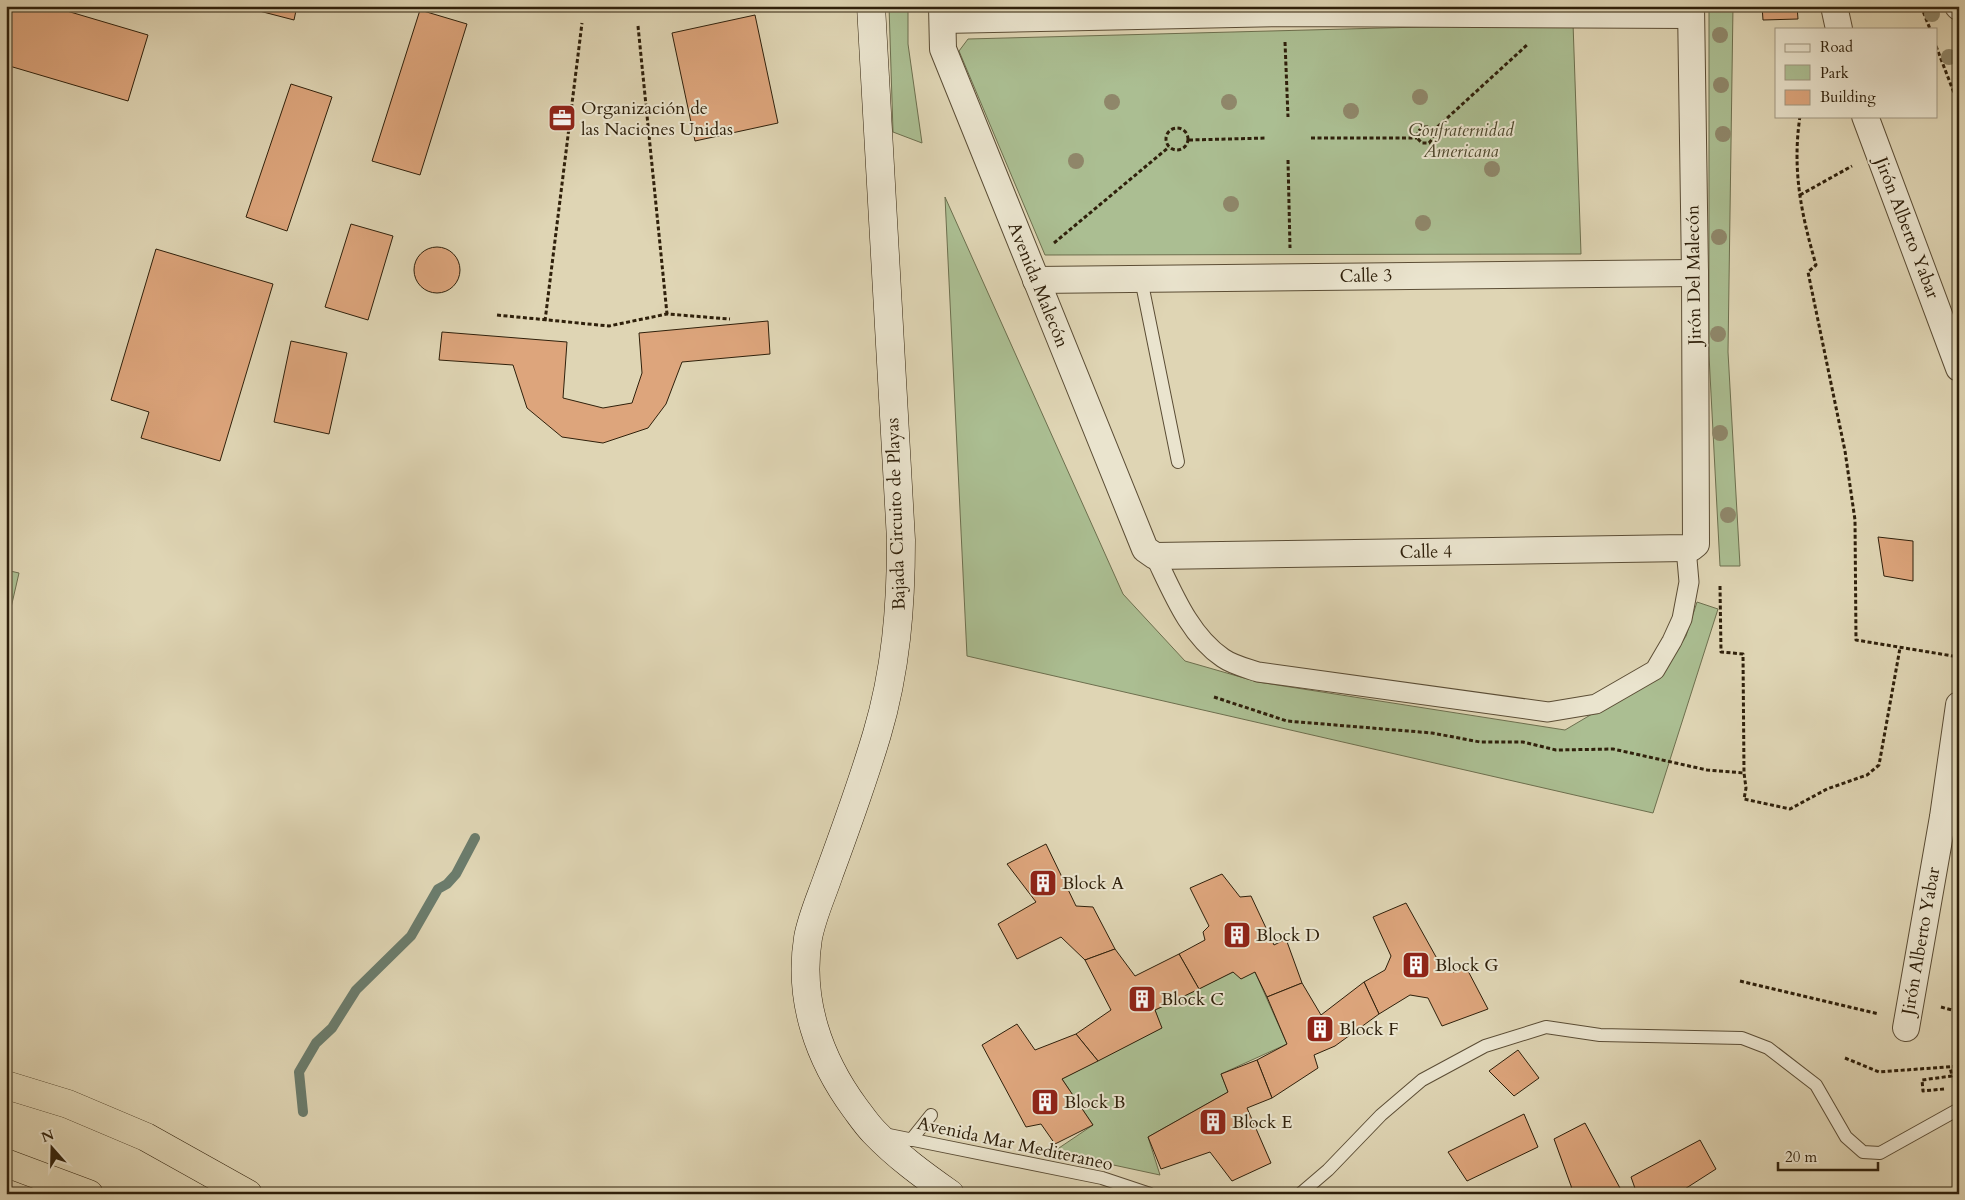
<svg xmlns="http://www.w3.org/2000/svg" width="1965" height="1200" font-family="Cardo,serif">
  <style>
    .green { fill: #abbe92; stroke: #6d6f4e }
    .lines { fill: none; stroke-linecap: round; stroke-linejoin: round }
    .stream { stroke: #6b7c6c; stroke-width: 10 }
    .building { fill: #dda57c; stroke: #2f200b }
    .service-casing { stroke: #5b4d35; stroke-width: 14 }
    .pedestrian-casing { stroke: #5b4d35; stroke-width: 21 }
    .minor-casing { stroke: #5b4d35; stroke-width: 28 }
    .secondary-casing { stroke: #2f200b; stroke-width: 29 }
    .trunk-casing { stroke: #2f200b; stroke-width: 29 }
    .path { stroke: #2f200b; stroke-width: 3; stroke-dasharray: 4 2.5; stroke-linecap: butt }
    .service { stroke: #eae4ce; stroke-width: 12 }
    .pedestrian { stroke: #eae4ce; stroke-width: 19 }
    .minor { stroke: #eae4ce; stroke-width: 26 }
    .secondary { stroke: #eae4ce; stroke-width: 28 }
    .trunk { stroke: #dfd5b4; stroke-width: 28 }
    .tree { fill: #8f876a }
    .labels { text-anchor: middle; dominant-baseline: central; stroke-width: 4; stroke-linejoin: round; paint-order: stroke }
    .poi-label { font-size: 18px; fill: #2f200b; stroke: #eae4ce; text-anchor: start }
    .park-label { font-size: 18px; font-style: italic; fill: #4e482d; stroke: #eae4ce }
    .street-label { font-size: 18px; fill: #2f200b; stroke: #eae4ce }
  </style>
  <rect width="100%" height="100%" fill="#dfd5b4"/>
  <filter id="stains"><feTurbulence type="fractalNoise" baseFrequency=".004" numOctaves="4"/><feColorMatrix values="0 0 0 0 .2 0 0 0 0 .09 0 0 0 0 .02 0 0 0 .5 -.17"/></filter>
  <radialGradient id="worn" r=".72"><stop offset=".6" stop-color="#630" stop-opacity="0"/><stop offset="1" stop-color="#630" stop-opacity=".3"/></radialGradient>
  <!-- green -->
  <g class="green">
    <path d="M889 6H908V44L922 143 893 132Z"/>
    <path d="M1709 6H1733L1728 352 1740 566H1720L1709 355Z"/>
    <path d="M1573 23 1581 254 1045 255 959 51 968 39Z"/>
    <path d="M945 197 1123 594 1185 661 1258 682 1565 730 1665 671 1686 636 1697 602 1718 609 1653 813 967 656Z"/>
    <path d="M6 570 19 573 10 612H6Z"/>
    <path d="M1233 972H1255L1287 1044 1221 1074 1228 1092 1148 1137 1160 1175 1053 1152 1093 1125 1062 1079 1161 1028 1155 1010Z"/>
  </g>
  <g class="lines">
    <!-- stream -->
    <path class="stream" d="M303 1112 299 1072 316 1043 332 1028 356 990 411 936 438 889 447 884 456 874 475 838"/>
  </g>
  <!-- building -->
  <g class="building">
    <path d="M6 6H50L148 35 128 101 6 65Z"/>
    <path d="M240 6H297L294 20Z"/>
    <path d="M1762 6H1797L1798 19 1763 20Z"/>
    <path d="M420 10 467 24 420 175 372 161Z"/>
    <path d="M755 15 778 123 695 141 672 33Z"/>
    <path d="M291 84 332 97 287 231 246 217Z"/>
    <path d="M351 224 393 236 368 320 325 307Z"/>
    <circle cx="437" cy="270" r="23"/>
    <path d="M156 249 273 284 220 461 141 438 149 412 111 400Z"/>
    <path d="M768 321 770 354 682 362 666 404 648 428 603 443 562 437 527 408 513 365 439 360 442 332 567 342 563 398 603 408 632 403 642 373 639 333Z"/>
    <path d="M291 341 347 353 329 434 274 422Z"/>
    <path d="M1878 537 1913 541V581L1884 576Z"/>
    <path d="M1046 844 1076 906 1093 907 1115 949 1085 960 1061 937 1017 959 998 924 1036 902 1007 864Z"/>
    <path d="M1222 874 1240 897 1251 896 1274 945 1286 939 1302 983 1267 997 1255 972 1241 979 1233 972 1199 989 1179 954 1205 940 1203 932 1209 926 1190 888Z"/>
    <path d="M1406 903 1440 964 1451 965 1453 972 1467 969 1488 1009 1442 1026 1428 998 1410 995 1379 1014 1364 982 1385 970 1391 956 1373 917Z"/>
    <path d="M1115 949 1135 976 1179 954 1199 989 1155 1010 1162 1028 1098 1061 1076 1034 1111 1010 1085 960Z"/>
    <path d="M1364 982 1379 1014 1335 1046 1314 1055 1318 1068 1272 1098 1257 1060 1287 1044 1267 997 1302 983 1321 1015Z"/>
    <path d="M1017 1024 1035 1050 1076 1034 1098 1061 1062 1079 1093 1125 1055 1144 1041 1124 1026 1127 982 1045Z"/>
    <path d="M1518 1050 1539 1078 1514 1096 1489 1071Z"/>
    <path d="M1257 1060 1272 1098 1247 1108 1271 1163 1232 1181 1210 1152 1161 1169 1148 1137 1228 1092 1221 1074Z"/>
    <path d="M1524 1114 1538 1147 1467 1181 1448 1152Z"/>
    <path d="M1585 1123 1620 1188 1609 1194H1574L1554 1139Z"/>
    <path d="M1700 1140 1716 1169 1677 1194H1637L1631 1177Z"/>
  </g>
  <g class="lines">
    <defs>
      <g id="service">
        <path d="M1141 279 1178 462"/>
        <path d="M884 1134 1102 1178 1150 1194"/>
        <path d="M911 1140 931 1115"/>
        <path d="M1300 1194 1328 1170 1381 1115 1422 1080 1485 1046 1546 1027 1600 1035 1742 1038 1768 1048 1816 1085 1846 1137 1863 1152 1880 1153 1959 1109"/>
      </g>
      <path id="pedestrian" d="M1155 556C1172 591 1189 635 1223 658 1233 665 1246 668 1258 672L1548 712 1596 704 1655 670 1672 641 1682 619 1689 582 1686 548"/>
      <g id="minor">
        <path d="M942 6 943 49 1145 549 1155 556 1686 548H1691L1696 544 1695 273 1691 6"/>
        <path d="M1834 6 1839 29"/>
        <path d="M1958 6 1959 7"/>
        <path d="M943 20 1285 13 1690 15"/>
        <path d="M1865 116 1959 368"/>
        <path d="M1036 280 1695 273"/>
        <path d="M1906 1028 1943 817 1959 705"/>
      </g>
      <path id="secondary" d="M871 6 901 540C901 607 896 670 877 734 863 781 846 828 829 874 822 895 812 916 808 938 798 1000 819 1059 855 1108 861 1116 867 1125 874 1132 897 1156 923 1175 950 1194"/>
      <g id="trunk">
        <path d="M6 1085 68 1104 146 1137 248 1194"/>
        <path d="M6 1163 89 1194"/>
      </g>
    </defs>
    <!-- service casing -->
    <use href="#service" class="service-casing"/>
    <!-- pedestrian casing -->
    <use href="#pedestrian" class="pedestrian-casing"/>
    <!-- minor casing -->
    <use href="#minor" class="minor-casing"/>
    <!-- secondary casing -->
    <use href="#secondary" class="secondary-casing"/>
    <!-- trunk casing -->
    <use href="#trunk" class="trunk-casing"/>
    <!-- path -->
    <g class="path">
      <path d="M1921 6 1930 29"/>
      <path d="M638 26 667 314"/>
      <path d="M1285 42 1288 117"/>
      <path d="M1936 46 1959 106"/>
      <path d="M1800 116C1792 170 1801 213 1816 265L1808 272 1845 451 1855 520 1856 640 1959 657"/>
      <circle cx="1177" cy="139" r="11"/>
      <path d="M1433 131 1429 127H1424L1418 131 1417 138 1422 143H1429L1433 138V131L1527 45"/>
      <path d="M1311 138H1417"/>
      <path d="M1189 140 1267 138"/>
      <path d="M1288 160 1290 248"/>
      <path d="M1800 195 1852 166"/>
      <path d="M1054 243 1169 147"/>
      <path d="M497 315 609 326 667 314 730 319"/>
      <path d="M545 321 582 23"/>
      <path d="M1720 586 1721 652 1743 654 1744 773 1746 788 1744 799 1790 809 1827 789 1867 775 1879 765 1900 648"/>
      <path d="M1214 697 1287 721 1432 733 1480 742H1523L1556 750 1613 749 1707 770 1744 773"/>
      <path d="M1740 981 1879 1014"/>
      <path d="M1941 1007 1959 1012"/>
      <path d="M1845 1058 1879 1072 1959 1066"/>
      <path d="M1944 1089 1923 1091 1922 1080 1952 1076 1950 1067"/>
    </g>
    <!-- service -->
    <use href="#service" class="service"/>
    <!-- pedestrian -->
    <use href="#pedestrian" class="pedestrian"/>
    <!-- minor -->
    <use href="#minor" class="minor"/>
    <!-- secondary -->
    <use href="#secondary" class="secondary"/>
    <!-- trunk -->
    <use href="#trunk" class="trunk"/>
  </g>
  <!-- trees -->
  <g class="tree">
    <circle cx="1932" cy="14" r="8"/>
    <circle cx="1720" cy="35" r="8"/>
    <circle cx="1949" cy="57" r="8"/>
    <circle cx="1721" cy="85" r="8"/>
    <circle cx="1420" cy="97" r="8"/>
    <circle cx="1112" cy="102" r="8"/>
    <circle cx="1229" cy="102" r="8"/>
    <circle cx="1351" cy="111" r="8"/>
    <circle cx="1723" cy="134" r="8"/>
    <circle cx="1076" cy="161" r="8"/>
    <circle cx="1492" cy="169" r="8"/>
    <circle cx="1231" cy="204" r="8"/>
    <circle cx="1423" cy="223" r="8"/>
    <circle cx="1719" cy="237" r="8"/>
    <circle cx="1718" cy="334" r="8"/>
    <circle cx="1720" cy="433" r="8"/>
    <circle cx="1728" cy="515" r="8"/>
  </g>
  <!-- icons -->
  <defs>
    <symbol id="office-square" viewBox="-11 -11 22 22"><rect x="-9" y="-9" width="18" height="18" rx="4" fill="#8f2418" stroke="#eae4ce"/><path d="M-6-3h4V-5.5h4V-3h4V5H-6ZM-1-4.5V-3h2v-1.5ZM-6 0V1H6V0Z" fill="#fff"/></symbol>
    <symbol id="building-square" viewBox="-11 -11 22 22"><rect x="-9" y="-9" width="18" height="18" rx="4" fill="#8f2418" stroke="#eae4ce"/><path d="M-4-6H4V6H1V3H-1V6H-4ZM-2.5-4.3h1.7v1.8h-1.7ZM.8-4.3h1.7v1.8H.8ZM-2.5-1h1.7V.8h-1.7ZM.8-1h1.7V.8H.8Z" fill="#fff"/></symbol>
  </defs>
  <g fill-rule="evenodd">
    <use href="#office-square" x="546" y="102" width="32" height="32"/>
    <use href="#building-square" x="1027" y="867" width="32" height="32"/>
    <use href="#building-square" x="1221" y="919" width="32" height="32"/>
    <use href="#building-square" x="1400" y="949" width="32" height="32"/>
    <use href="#building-square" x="1126" y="983" width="32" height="32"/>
    <use href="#building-square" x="1304" y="1013" width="32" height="32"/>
    <use href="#building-square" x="1029" y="1086" width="32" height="32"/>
    <use href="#building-square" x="1197" y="1106" width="32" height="32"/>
  </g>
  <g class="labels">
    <!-- poi labels -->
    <g class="poi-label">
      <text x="581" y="108">Organización de<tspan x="581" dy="21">las Naciones Unidas</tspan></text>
      <text x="1062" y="883">Block A</text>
      <text x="1256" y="935">Block D</text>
      <text x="1435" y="965">Block G</text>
      <text x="1161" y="999">Block C</text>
      <text x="1339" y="1029">Block F</text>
      <text x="1064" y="1102">Block B</text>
      <text x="1232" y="1122">Block E</text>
    </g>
    <!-- park labels -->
    <g class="park-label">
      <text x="1461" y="130">Confraternidad<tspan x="1461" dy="21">Americana</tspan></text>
    </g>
    <!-- street labels -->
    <g class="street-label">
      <text transform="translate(1907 228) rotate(69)">Jirón Alberto Yabar</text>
      <text transform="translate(1694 275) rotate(-91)">Jirón Del Malecón</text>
      <text transform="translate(1366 276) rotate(-1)">Calle 3</text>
      <text transform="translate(1038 285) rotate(68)">Avenida Malecón</text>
      <text transform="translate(896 514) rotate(-92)">Bajada Circuito de Playas</text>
      <text transform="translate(1426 552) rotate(-1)">Calle 4</text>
      <text transform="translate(1921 941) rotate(-80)">Jirón Alberto Yabar</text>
      <text transform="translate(1015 1144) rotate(12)">Avenida Mar Mediteraneo</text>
    </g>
  </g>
  <!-- margin -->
  <rect width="1965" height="1200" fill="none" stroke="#dfd5b4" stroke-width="25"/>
  <rect x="8" y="8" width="1950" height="1185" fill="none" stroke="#2f200b" stroke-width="2.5"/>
  <rect x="12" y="12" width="1940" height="1175" fill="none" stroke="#2f200b"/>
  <!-- legend -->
  <rect x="1775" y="28" width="162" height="90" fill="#eae4ce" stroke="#9f9680"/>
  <rect x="1785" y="44" width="25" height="8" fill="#eae4ce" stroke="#9f9680"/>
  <text x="1820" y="52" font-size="15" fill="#2f200b">Road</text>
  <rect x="1785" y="65" width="25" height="15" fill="#abbe92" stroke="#9f9680"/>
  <text x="1820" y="78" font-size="15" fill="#2f200b">Park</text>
  <rect x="1785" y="90" width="25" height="15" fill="#dda57c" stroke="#9f9680"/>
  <text x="1820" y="102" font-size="15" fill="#2f200b">Building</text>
  <!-- north arrow -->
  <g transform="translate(52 1148) rotate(340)" stroke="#eae4ce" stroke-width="4" paint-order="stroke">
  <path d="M0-4L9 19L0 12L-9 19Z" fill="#2f200b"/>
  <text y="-8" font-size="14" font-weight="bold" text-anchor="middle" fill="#2f200b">N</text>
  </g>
  <!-- scale -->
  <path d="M1778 1162v8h100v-8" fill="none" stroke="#2f200b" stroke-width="2.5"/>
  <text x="1785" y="1162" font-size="15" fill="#2f200b" stroke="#eae4ce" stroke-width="4" paint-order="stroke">20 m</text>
  <rect width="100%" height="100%" filter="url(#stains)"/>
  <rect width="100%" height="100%" fill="url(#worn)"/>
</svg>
